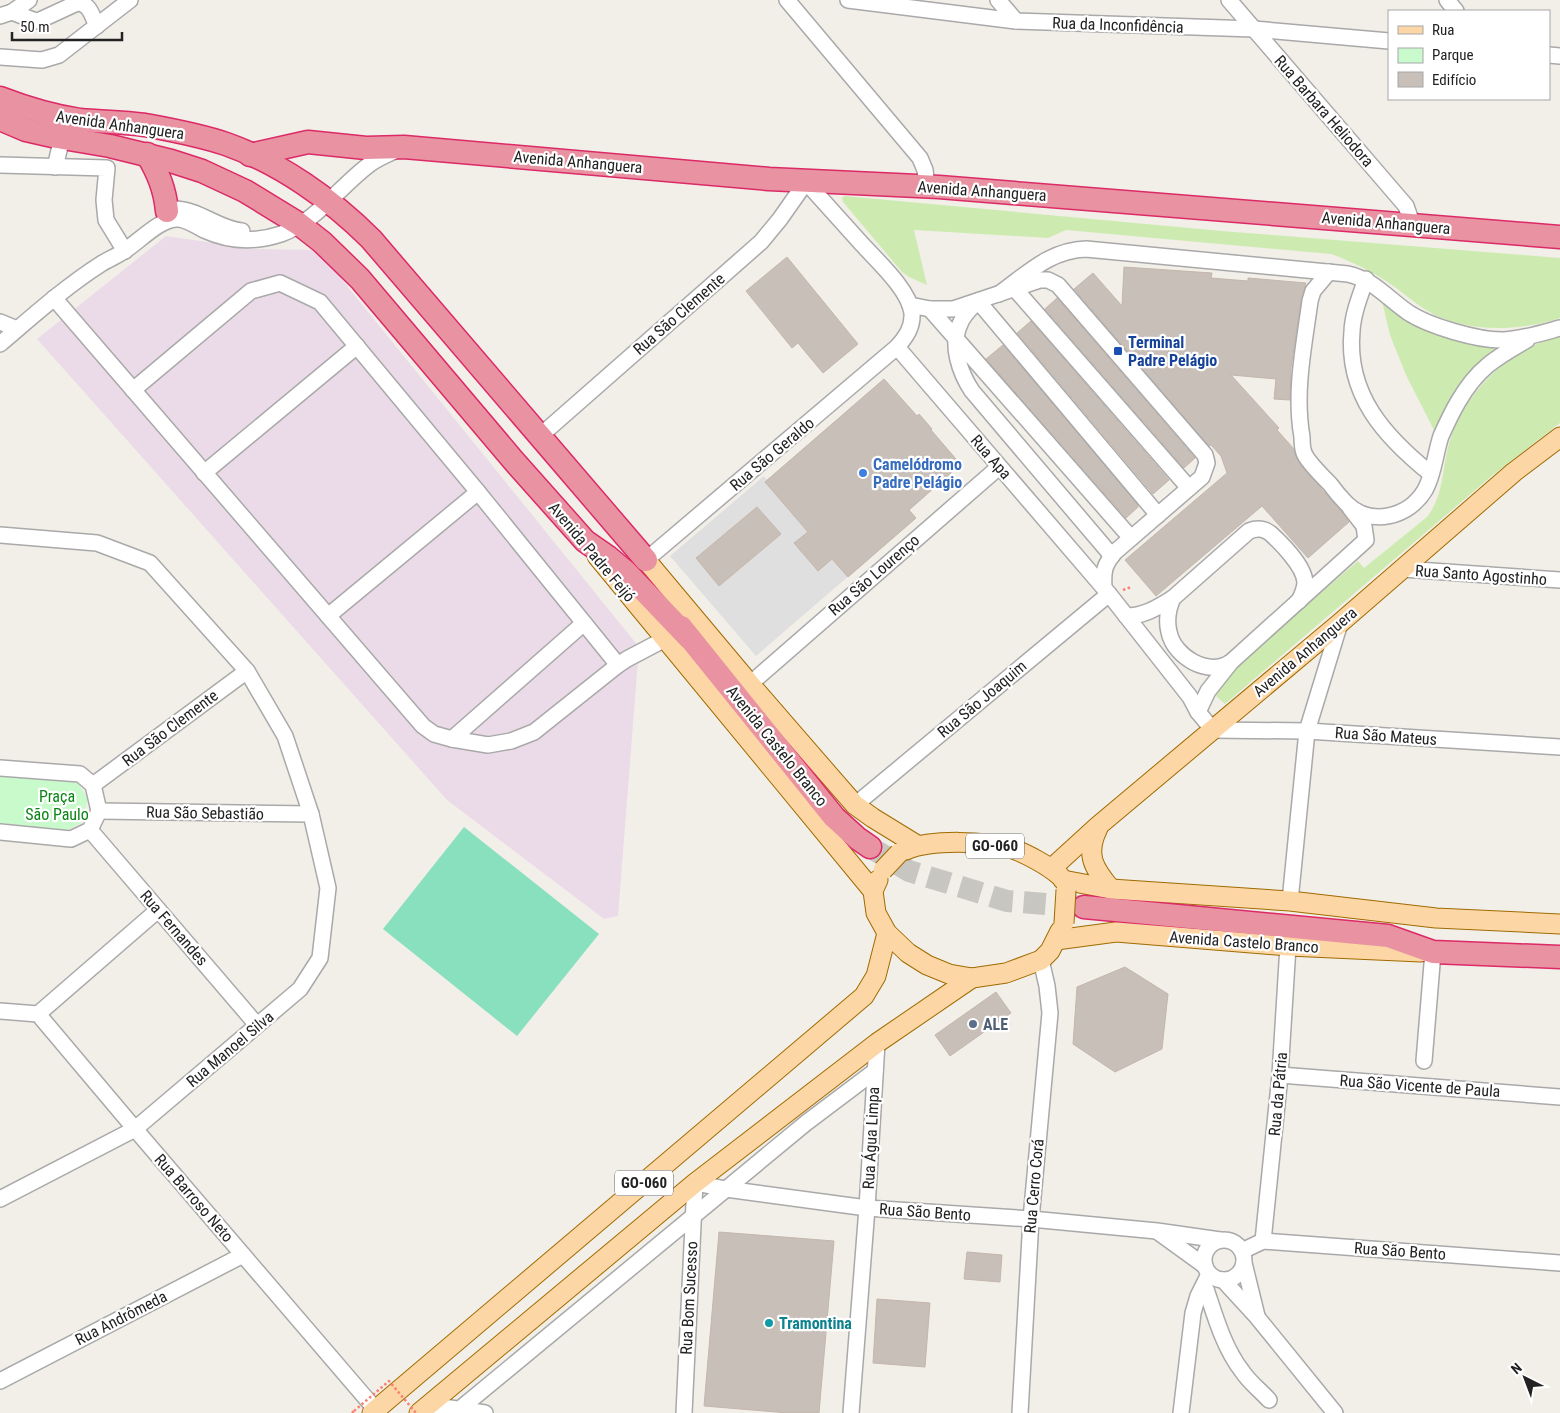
<svg xmlns="http://www.w3.org/2000/svg" width="1560" height="1413" font-family="'Roboto Condensed',sans-serif">
  <style>
    .residential { fill: #e0dfdf }
    .industrial { fill: #ebdbe8 }
    .grass { fill: #cdebb0 }
    .park { fill: #c8facc }
    .pitch { fill: #88e0be }
    .building { fill: #c7bfb8; stroke: #c4b6ab }
    .lines { fill: none; stroke-linecap: round; stroke-linejoin: round }
    .highway-tunnel { stroke: #c8c6c1; stroke-width: 22; stroke-dasharray: 22 11; stroke-linecap: butt }
    .minor-casing { stroke: #a9a9a9; stroke-width: 18 }
    .major-casing { stroke: #a06b00; stroke-width: 21 }
    .highway-casing { stroke: #dc2a67; stroke-width: 25 }
    .path { stroke: #fa8072; stroke-width: 2.5; stroke-dasharray: 2.5 2.5; stroke-linecap: butt }
    .minor { stroke: #fff; stroke-width: 15 }
    .major { stroke: #fcd6a4; stroke-width: 19 }
    .highway { stroke: #e892a2; stroke-width: 22 }
    .major-bridge-casing { stroke: #a06b00; stroke-width: 21; stroke-linecap: butt }
    .path-bridge { stroke: #fa8072; stroke-width: 2.5; stroke-dasharray: 2.5 2.5; stroke-linecap: butt }
    .major-bridge { stroke: #fcd6a4; stroke-width: 19 }
    .transit-dot { fill: #1a4fb4; stroke: #fff; stroke-width: 2 }
    .shop-dot { fill: #3f7fe0; stroke: #fff; stroke-width: 2 }
    .service-dot { fill: #5c6f8a; stroke: #fff; stroke-width: 2 }
    .culture-dot { fill: #0f9aa8; stroke: #fff; stroke-width: 2 }
    .labels { text-anchor: middle; dominant-baseline: central; stroke-width: 4.5; stroke-linejoin: round; paint-order: stroke }
    .shield { fill: #fff; stroke: #646464; stroke-width: 1 }
    .shield-label { font-size: 15px; font-weight: bold; fill: #222 }
    .street-label { font-size: 16px; fill: #222; stroke: #fff }
    .transit-label { font-size: 16px; font-weight: bold; fill: #164399; stroke: #fff; text-anchor: start }
    .shop-label { font-size: 16px; font-weight: bold; fill: #366cbe; stroke: #fff; text-anchor: start }
    .park-label { font-size: 16px; fill: #0c8416; stroke: #fff }
    .service-label { font-size: 16px; font-weight: bold; fill: #4e5e75; stroke: #fff; text-anchor: start }
    .culture-label { font-size: 16px; font-weight: bold; fill: #0d838f; stroke: #fff; text-anchor: start }
  </style>
  <rect width="100%" height="100%" fill="#f2efe9"/>
  <!-- residential -->
  <path class="residential" d="M884 379 959 466 909 510 916 518 756 656 670 556 764 476 767 480Z"/>
  <!-- industrial -->
  <path class="industrial" d="M166 236 254 249 318 250 639 647 618 916 604 919 447 800 37 339Z"/>
  <!-- grass -->
  <g class="grass">
    <path d="M844 196 1222 231 1560 258V318C1521 331 1471 333 1433 314 1418 306 1406 295 1392 285 1373 272 1353 262 1331 254L1066 230 1048 238 914 230 927 285 909 277 902 272 843 202 842 198Z"/>
    <path d="M1382 301C1412 323 1438 340 1476 345 1485 346 1495 345 1503 345 1486 355 1469 371 1457 387 1448 401 1443 418 1436 434L1406 375 1390 335Z"/>
    <path d="M1560 336V423L1494 474 1225 704 1216 696 1232 671 1257 647 1358 561 1364 568 1427 517C1442 498 1442 475 1447 452 1456 409 1489 369 1528 348 1538 343 1549 339 1560 336Z"/>
  </g>
  <!-- park -->
  <path class="park" d="M0 776 78 783 88 799 81 823 67 830 0 823Z"/>
  <!-- pitch -->
  <path class="pitch" d="M464 827 599 934 517 1036 383 929Z"/>
  <!-- building -->
  <g class="building">
    <path d="M787 257 858 344 823 373 798 343 792 348 746 291Z"/>
    <path d="M1124 267 1212 273 1211 278 1248 281V278L1306 283 1301 300 1291 368 1290 400 1274 399 1276 379 1231 375 1279 428 1277 430 1293 448 1296 457 1302 467 1342 512 1349 522 1308 558 1262 506 1156 596 1125 560 1227 473 1221 456 1211 445 1209 446 1074 289 1093 273 1122 306Z"/>
    <path d="M1057 298 1195 458 1184 468 1045 309Z"/>
    <path d="M1031 321 1169 480 1153 494 1017 333Z"/>
    <path d="M1003 345 1138 505V507L1126 518 986 359Z"/>
    <path d="M884 379 917 416 919 414 932 429 931 430 956 459 954 460 959 466 909 510 916 518 848 577 832 559 818 571 794 543 808 532 765 482Z"/>
    <path d="M757 507 781 534 719 586 696 558Z"/>
    <path d="M1125 967 1168 994 1162 1049 1115 1072 1073 1044 1077 987Z"/>
    <path d="M996 992 1011 1013 950 1056 935 1035Z"/>
    <path d="M719 1232 834 1241 819 1413H788L704 1406Z"/>
    <path d="M967 1252 1002 1255 1000 1282 964 1279Z"/>
    <path d="M877 1299 930 1303 925 1367 873 1363Z"/>
  </g>
  <g class="lines">
    <!-- highway-tunnel -->
    <path class="highway-tunnel" d="M870 847 909 871 1007 901 1084 907"/>
    <defs>
      <g id="minor">
        <path d="M787 0 920 158 925 170 927 186"/>
        <path d="M848 0 1016 21 1254 29 1389 41"/>
        <path d="M998 0 1016 21"/>
        <path d="M1229 0 1406 206 1413 226"/>
        <path d="M1447 0 1456 11"/>
        <path d="M12 12 33 20 38 21 77 3C90 3 92 16 97 26"/>
        <path d="M0 16 12 12 29 0"/>
        <path d="M1549 55 1560 56"/>
        <path d="M0 57 42 60 59 55 130 0"/>
        <path d="M0 165 107 168 104 200 106 220 125 251"/>
        <path d="M55 167 62 138"/>
        <path d="M174 209C199 209 218 229 242 231"/>
        <path d="M1329 272 1313 291 1310 301C1304 346 1294 392 1302 437 1302 442 1302 450 1305 455 1309 463 1323 477 1330 484 1335 491 1341 498 1347 504 1371 527 1409 517 1425 490 1434 474 1435 454 1441 436 1446 425 1452 412 1458 402 1477 369 1495 358 1527 340"/>
        <path d="M1366 279C1360 296 1353 313 1352 331 1346 395 1385 437 1431 474"/>
        <path d="M1015 289 1189 488"/>
        <path d="M999 294C1027 274 1050 250 1086 249L1348 274C1374 280 1388 299 1409 313 1429 326 1479 341 1504 340 1523 339 1542 333 1560 328"/>
        <path d="M54 298 423 726 434 734 452 739 584 623"/>
        <path d="M978 301 1158 515"/>
        <path d="M977 302C970 309 963 315 960 324 950 345 960 373 972 391L1112 556"/>
        <path d="M910 305 930 309H953L1040 280H1048L1058 285 1205 455 1207 463 1202 477 1115 552C1104 565 1103 571 1104 588"/>
        <path d="M930 309 1131 538"/>
        <path d="M0 322 17 329"/>
        <path d="M0 344C33 316 65 287 101 264 109 259 117 256 124 251 139 242 161 217 179 219 188 220 196 226 204 230 228 241 254 243 281 234 317 221 340 186 370 164 378 158 388 154 397 150"/>
        <path d="M897 347 1109 594 1190 697 1198 712 1213 730 1307 731 1560 747"/>
        <path d="M133 390 251 291 280 283 320 302 478 492 618 665 534 732 511 741 488 745 452 739"/>
        <path d="M540 436 761 242 780 219 806 182C824 202 842 222 860 242 876 260 909 289 912 313 913 327 906 337 897 347L646 560"/>
        <path d="M204 473 357 346"/>
        <path d="M0 535 97 543 150 563 247 671 285 736 311 814 328 888 320 958 300 989 135 1129 0 1199"/>
        <path d="M1403 569 1560 580"/>
        <path d="M328 616 478 492"/>
        <path d="M1126 616C1145 616 1158 607 1173 598"/>
        <path d="M1231 662C1208 677 1174 657 1169 632 1166 620 1168 609 1173 598L1249 531C1257 528 1263 528 1270 533 1281 543 1304 566 1305 582 1305 588 1302 595 1299 601"/>
        <path d="M618 665 627 659 665 639"/>
        <path d="M750 684 999 467"/>
        <path d="M1198 712 1208 691 1231 662 1366 540 1364 526 1350 508"/>
        <path d="M0 768 80 774 93 785 99 811 90 830 71 839 0 832"/>
        <path d="M93 785 247 671"/>
        <path d="M855 805 1109 594"/>
        <path d="M99 811 311 814"/>
        <path d="M90 830 257 1025"/>
        <path d="M1290 901 1307 731 1340 623"/>
        <path d="M0 1011 38 1014 135 1129 376 1410"/>
        <path d="M38 1014 158 910"/>
        <path d="M1424 1061 1433 952"/>
        <path d="M1280 1075 1560 1097"/>
        <path d="M1158 1232 1205 1266"/>
        <circle cx="1224" cy="1260" r="20"/>
        <path d="M1263 1241 1280 1075 1288 946"/>
        <path d="M1242 1251 1263 1241 1560 1263"/>
        <path d="M1244 1263 1257 1316"/>
        <path d="M1223 1280 1257 1317 1335 1413"/>
        <path d="M1206 1289C1215 1316 1224 1348 1242 1371 1249 1382 1260 1390 1269 1400"/>
        <path d="M0 1381 243 1255"/>
        <path d="M429 1405 485 1413"/>
        <path d="M455 1413 806 1123 875 1071"/>
        <path d="M684 1413 695 1183 726 1189 867 1208 1031 1219 1157 1231 1220 1240"/>
        <path d="M851 1413 867 1208 877 1043"/>
        <path d="M1020 1413 1031 1219 1050 1013 1047 986 1041 960"/>
        <path d="M1181 1413 1193 1313 1198 1296 1209 1274"/>
      </g>
      <g id="major">
        <path d="M597 556 873 891"/>
        <path d="M646 560 750 684 855 805 873 818 917 845"/>
        <path d="M1098 828C1085 854 1093 868 1111 889"/>
        <path d="M906 850C932 839 986 841 1013 849 1027 854 1049 866 1060 876"/>
        <path d="M1052 868 1098 826 1340 623 1514 472 1560 437"/>
        <path d="M878 880 873 891 876 913 887 933 908 953 927 965 949 974 972 978 1006 973 1041 960 1050 951 1060 931"/>
        <path d="M1063 880 1111 889 1290 901 1436 918 1560 924"/>
        <path d="M1056 940 1116 932 1288 946 1421 952"/>
        <path d="M372 1413 864 996 876 976 887 933"/>
        <path d="M419 1413 695 1183 877 1043 972 978"/>
      </g>
      <g id="highway">
        <path d="M0 98C26 108 52 116 80 120 102 122 123 122 145 125 172 130 200 135 226 144 280 163 331 199 371 239L646 560"/>
        <path d="M0 119 26 130 57 137 110 146 171 161 202 171 245 191 299 224 322 242 360 279 513 460 585 541 608 557 626 572 689 638"/>
        <path d="M147 154C158 173 165 189 167 211"/>
        <path d="M250 155 308 142 366 148 404 147 769 179 939 187 1560 237"/>
        <path d="M681 627 834 817 857 838 870 847"/>
        <path d="M1084 907 1388 936 1433 952 1560 957"/>
      </g>
    </defs>
    <!-- minor casing -->
    <use href="#minor" class="minor-casing"/>
    <!-- major casing -->
    <use href="#major" class="major-casing"/>
    <!-- highway casing -->
    <use href="#highway" class="highway-casing"/>
    <!-- path -->
    <g class="path">
      <path d="M1123 590 1131 587"/>
      <path d="M352 1413 354 1411"/>
    </g>
    <!-- minor -->
    <use href="#minor" class="minor"/>
    <!-- major -->
    <use href="#major" class="major"/>
    <!-- highway -->
    <use href="#highway" class="highway"/>
    <defs>
      <g id="major-bridge">
        <path d="M883 870 899 853"/>
        <path d="M1064 923 1066 890"/>
      </g>
    </defs>
    <!-- major-bridge casing -->
    <use href="#major-bridge" class="major-bridge-casing"/>
    <!-- path-bridge -->
    <path class="path-bridge" d="M354 1411 389 1381 416 1413"/>
    <!-- major-bridge -->
    <use href="#major-bridge" class="major-bridge"/>
  </g>
  <!-- markers -->
  <rect class="transit-dot" x="1113" y="346" width="10" height="10" rx="2.5"/>
  <circle class="shop-dot" cx="863" cy="473" r="5"/>
  <circle class="service-dot" cx="973" cy="1024" r="5"/>
  <circle class="culture-dot" cx="769" cy="1323" r="5"/>
  <g class="labels">
    <!-- shield labels -->
    <g class="shield">
      <rect x="966" y="833.5" width="58" height="25" rx="4"/>
      <rect x="615" y="1170.5" width="58" height="25" rx="4"/>
    </g>
    <g class="shield-label">
      <text x="995" y="846">GO-060</text>
      <text x="644" y="1183">GO-060</text>
    </g>
    <!-- street labels -->
    <g class="street-label">
      <text transform="translate(1118 25) rotate(2)">Rua da Inconfidência</text>
      <text transform="translate(1324 111) rotate(49)">Rua Barbara Heliodora</text>
      <text transform="translate(120 125) rotate(8)">Avenida Anhanguera</text>
      <text transform="translate(578 162) rotate(5)">Avenida Anhanguera</text>
      <text transform="translate(982 191) rotate(4)">Avenida Anhanguera</text>
      <text transform="translate(1386 223) rotate(5)">Avenida Anhanguera</text>
      <text transform="translate(679 314) rotate(-41)">Rua São Clemente</text>
      <text transform="translate(772 454) rotate(-40)">Rua São Geraldo</text>
      <text transform="translate(991 457) rotate(49)">Rua Apa</text>
      <text transform="translate(592 552) rotate(50)">Avenida Padre Feijó</text>
      <text transform="translate(874 575) rotate(-41)">Rua São Lourenço</text>
      <text transform="translate(1481 575) rotate(4)">Rua Santo Agostinho</text>
      <text transform="translate(1305 652) rotate(-40)">Avenida Anhanguera</text>
      <text transform="translate(982 699) rotate(-40)">Rua São Joaquim</text>
      <text transform="translate(170 728) rotate(-37)">Rua São Clemente</text>
      <text transform="translate(1386 736) rotate(4)">Rua São Mateus</text>
      <text transform="translate(777 746) rotate(51)">Avenida Castelo Branco</text>
      <text transform="translate(205 813) rotate(1)">Rua São Sebastião</text>
      <text transform="translate(174 928) rotate(49)">Rua Fernandes</text>
      <text transform="translate(1244 942) rotate(4)">Avenida Castelo Branco</text>
      <text transform="translate(230 1049) rotate(-40)">Rua Manoel Silva</text>
      <text transform="translate(1420 1086) rotate(4)">Rua São Vicente de Paula</text>
      <text transform="translate(1278 1094) rotate(-85)">Rua da Pátria</text>
      <text transform="translate(871 1138) rotate(-87)">Rua Água Limpa</text>
      <text transform="translate(1034 1186) rotate(-85)">Rua Cerro Corá</text>
      <text transform="translate(194 1198) rotate(49)">Rua Barroso Neto</text>
      <text transform="translate(925 1212) rotate(4)">Rua São Bento</text>
      <text transform="translate(1400 1251) rotate(4)">Rua São Bento</text>
      <text transform="translate(689 1298) rotate(-87)">Rua Bom Sucesso</text>
      <text transform="translate(121 1318) rotate(-27)">Rua Andrômeda</text>
    </g>
    <!-- transit labels -->
    <g class="transit-label">
      <text x="1128" y="342">Terminal<tspan x="1128" dy="18">Padre Pelágio</tspan></text>
    </g>
    <!-- shop labels -->
    <g class="shop-label">
      <text x="873" y="464">Camelódromo<tspan x="873" dy="18">Padre Pelágio</tspan></text>
    </g>
    <!-- park labels -->
    <g class="park-label">
      <text x="57" y="796">Praça<tspan x="57" dy="18">São Paulo</tspan></text>
    </g>
    <!-- service labels -->
    <g class="service-label">
      <text x="983" y="1024">ALE</text>
    </g>
    <!-- culture labels -->
    <g class="culture-label">
      <text x="779" y="1323">Tramontina</text>
    </g>
  </g>
  <!-- legend -->
  <rect x="1388" y="10" width="162" height="90" fill="#ffffff" stroke="#a7a7a7"/>
  <rect x="1398" y="26" width="25" height="8" fill="#fcd6a4" stroke="#a7a7a7"/>
  <text x="1432" y="35" font-size="15" fill="#222222">Rua</text>
  <rect x="1398" y="48" width="25" height="15" fill="#c8facc" stroke="#a7a7a7"/>
  <text x="1432" y="60" font-size="15" fill="#222222">Parque</text>
  <rect x="1398" y="72" width="25" height="15" fill="#c7bfb8" stroke="#a7a7a7"/>
  <text x="1432" y="85" font-size="15" fill="#222222">Edifício</text>
  <!-- north arrow -->
  <g transform="translate(1525 1378) rotate(318)" stroke="#ffffff" stroke-width="4" paint-order="stroke">
  <path d="M0-4L9 19L0 12L-9 19Z" fill="#222222"/>
  <text y="-8" font-size="14" font-weight="bold" text-anchor="middle" fill="#222222">N</text>
  </g>
  <!-- scale -->
  <path d="M12 32v8h110v-8" fill="none" stroke="#222222" stroke-width="2.5"/>
  <text x="20" y="32" font-size="15" fill="#222222" stroke="#ffffff" stroke-width="4" paint-order="stroke">50 m</text>
</svg>
